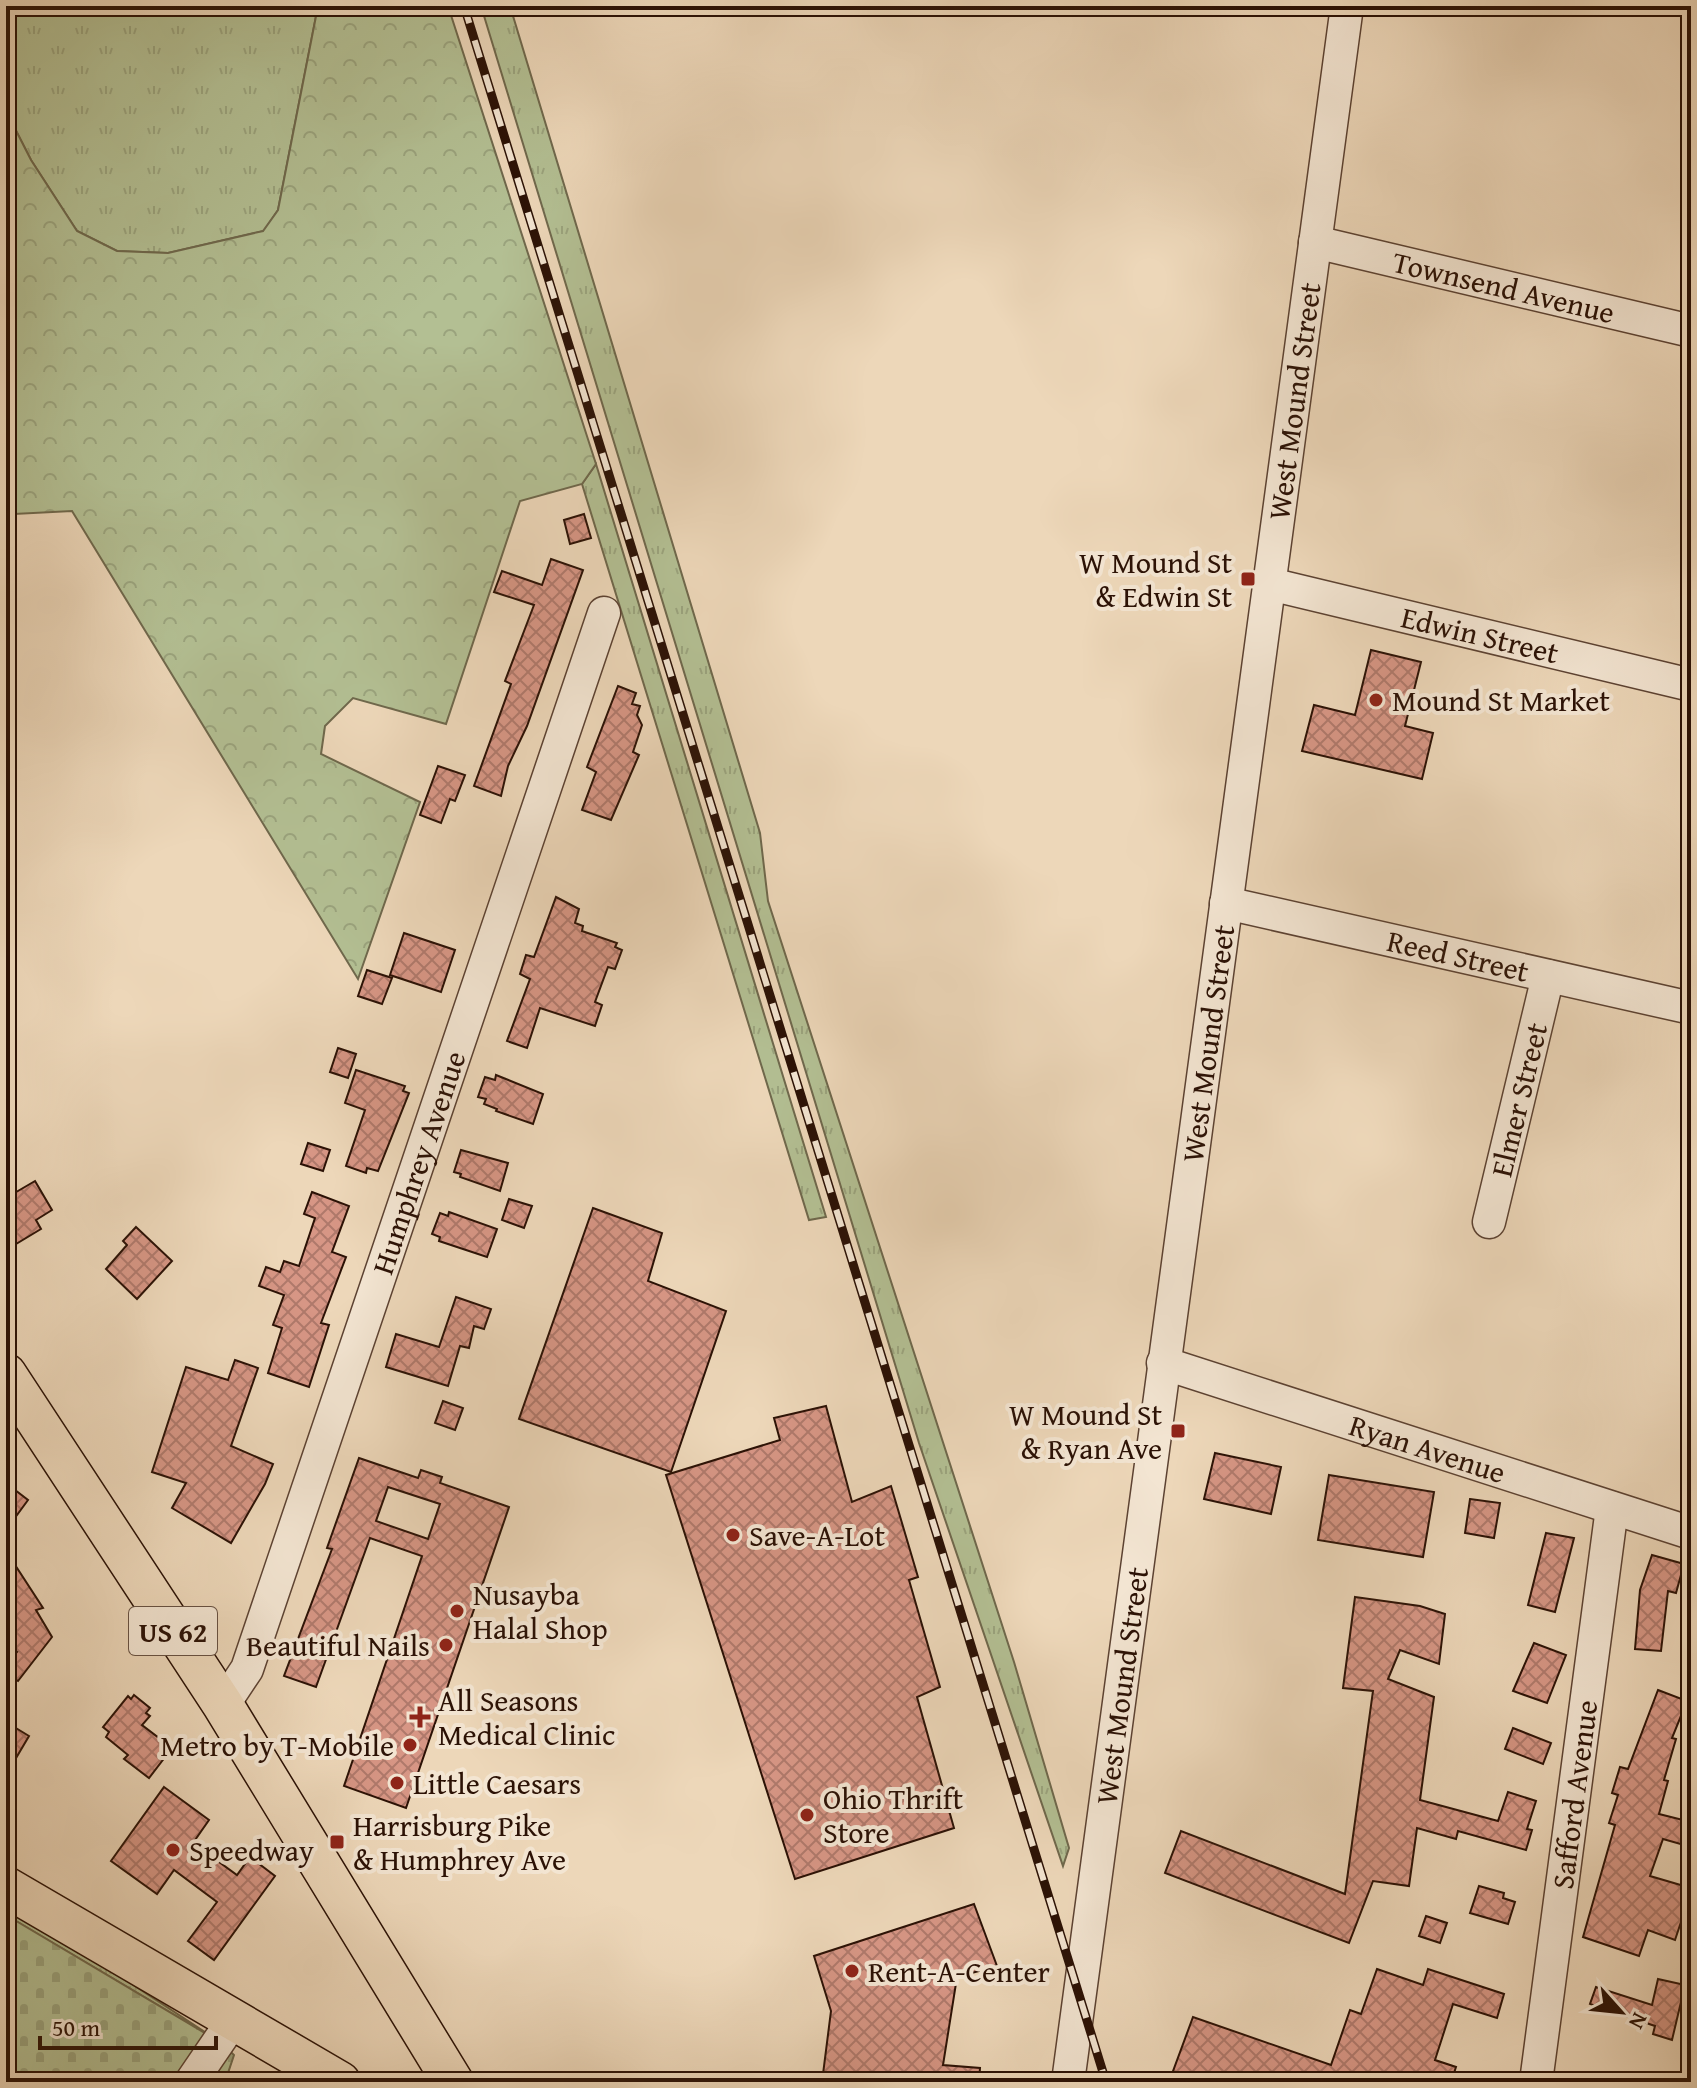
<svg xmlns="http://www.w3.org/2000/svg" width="1697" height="2088" font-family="'Gentium Book Plus',serif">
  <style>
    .grass { fill: url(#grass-tufts); stroke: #6f684c; stroke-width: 2 }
    .forest { fill: url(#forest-crowns); stroke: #6f684c; stroke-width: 2 }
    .cemetery { fill: url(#cemetery-stones); stroke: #6f684c; stroke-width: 2 }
    .building { fill: url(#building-cross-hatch); stroke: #2b1105; stroke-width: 2; fill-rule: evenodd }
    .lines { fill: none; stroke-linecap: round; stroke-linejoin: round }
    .minor-casing { stroke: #5c4232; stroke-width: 35 }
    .major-casing { stroke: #2b1105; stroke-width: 43 }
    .minor { stroke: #f3e5d2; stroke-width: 32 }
    .major { stroke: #edd7b9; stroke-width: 40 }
    .rail-casing { stroke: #2b1105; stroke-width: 9 }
    .rail { stroke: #f3e5d2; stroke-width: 6; stroke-dasharray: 18; stroke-linecap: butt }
    .poi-dot { fill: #8f2418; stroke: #f3e5d2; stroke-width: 3 }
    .labels { text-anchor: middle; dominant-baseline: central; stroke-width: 8; stroke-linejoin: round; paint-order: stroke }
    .shield { fill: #f3e5d2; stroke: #675142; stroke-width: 2 }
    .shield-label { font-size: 28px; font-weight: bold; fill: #2b1105 }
    .street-label { font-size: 30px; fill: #2b1105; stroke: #f3e5d2 }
    .poi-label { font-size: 30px; fill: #2b1105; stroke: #f3e5d2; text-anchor: start }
  </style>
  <defs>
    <pattern id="grass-tufts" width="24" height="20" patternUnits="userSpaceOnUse" patternTransform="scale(2)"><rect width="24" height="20" fill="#b3bf93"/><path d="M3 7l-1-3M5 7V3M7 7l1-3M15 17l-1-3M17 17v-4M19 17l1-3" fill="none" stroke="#9aa37d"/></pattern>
    <pattern id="forest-crowns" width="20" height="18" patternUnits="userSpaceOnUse" patternTransform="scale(2)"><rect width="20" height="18" fill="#b3bf93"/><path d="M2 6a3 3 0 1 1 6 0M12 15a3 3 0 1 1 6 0" fill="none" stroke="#9aa37d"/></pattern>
    <pattern id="cemetery-stones" width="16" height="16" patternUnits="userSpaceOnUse" patternTransform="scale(2)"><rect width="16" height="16" fill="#b3bf93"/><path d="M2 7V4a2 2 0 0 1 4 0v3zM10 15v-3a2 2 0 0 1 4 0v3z" fill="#9aa37d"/></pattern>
    <pattern id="building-cross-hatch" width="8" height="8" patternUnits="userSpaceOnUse" patternTransform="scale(2)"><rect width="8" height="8" fill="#d79685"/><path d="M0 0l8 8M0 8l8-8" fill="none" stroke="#af796b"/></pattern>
  </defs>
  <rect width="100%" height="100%" fill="#edd7b9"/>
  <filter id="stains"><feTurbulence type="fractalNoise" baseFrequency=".0025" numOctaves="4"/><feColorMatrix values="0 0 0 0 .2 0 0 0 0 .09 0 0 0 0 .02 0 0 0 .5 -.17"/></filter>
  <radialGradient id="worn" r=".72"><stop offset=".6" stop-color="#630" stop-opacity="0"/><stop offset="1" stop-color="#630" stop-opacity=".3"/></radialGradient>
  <!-- grass -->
  <g class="grass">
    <path d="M6 6H318L278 210 264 231 168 253 117 251 77 231 31 160 6 111Z"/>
    <path d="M481 6H510L760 833 768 901 1014 1662 1069 1848 1063 1866 919 1443Z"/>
    <path d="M596 464 826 1217 809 1220 582 484Z"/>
    <path d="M6 1906 53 1932 220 2042 6 1915Z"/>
  </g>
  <!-- forest -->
  <path class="forest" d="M318 6H448L596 464 582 484 520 501 446 724 353 698 325 726 321 754 420 802 358 979 72 511 14 514 6 504V111L31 160 77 231 117 251 168 253 263 231 278 210Z"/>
  <!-- cemetery -->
  <path class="cemetery" d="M6 1915 220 2042 234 2055 225 2082H6Z"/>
  <!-- building -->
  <g class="building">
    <path d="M584 514 591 538 570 544 564 520Z"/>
    <path d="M551 559 583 570 527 726 508 766 501 796 474 786 511 684 505 681 534 605 494 592 502 571 542 585Z"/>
    <path d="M1371 650 1421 662 1405 726 1433 733 1422 779 1302 751 1314 705 1355 715Z"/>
    <path d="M618 686 636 693 632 704 640 706 637 715 642 725 633 752 639 755 611 820 582 810 596 772 587 767Z"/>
    <path d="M438 766 465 775 455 801 450 799 441 823 420 815Z"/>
    <path d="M556 897 579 909 575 923 583 926 582 931 617 943 615 947 622 950 615 969 608 967 595 1002 602 1005 595 1026 540 1008 527 1048 507 1041 530 979 520 974 526 955 534 957Z"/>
    <path d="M404 933 455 950 441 992 390 975Z"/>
    <path d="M367 970 392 978 382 1004 358 996Z"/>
    <path d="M338 1048 356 1054 348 1078 330 1072Z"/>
    <path d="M356 1070 405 1086 403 1091 409 1093 378 1171 367 1168 366 1173 346 1166 365 1110 345 1103Z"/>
    <path d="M496 1075 543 1094 533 1124 496 1111 497 1109 484 1104 486 1099 478 1097 485 1077 495 1080Z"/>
    <path d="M308 1143 330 1150 323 1171 301 1164Z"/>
    <path d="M461 1150 508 1163 500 1191 460 1177 461 1174 454 1172Z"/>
    <path d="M35 1181 52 1210 36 1220 41 1229 6 1250V1198Z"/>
    <path d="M312 1192 349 1206 332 1252 346 1257 321 1323 329 1325 309 1387 268 1373 282 1328 273 1325 284 1295 259 1286 266 1267 280 1272 284 1261 299 1266 315 1218 304 1214Z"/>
    <path d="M509 1199 532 1206 524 1228 502 1220Z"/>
    <path d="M593 1208 662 1233 648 1281 726 1311 671 1472 519 1419Z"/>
    <path d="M449 1212 497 1229 487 1257 439 1241 440 1237 432 1234 440 1213 448 1216Z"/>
    <path d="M136 1227 172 1261 137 1299 106 1269 127 1245 123 1241Z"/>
    <path d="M456 1297 491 1309 484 1329 474 1326 469 1348 460 1346 448 1386 386 1367 396 1334 439 1347Z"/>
    <path d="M235 1360 258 1368 231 1446 273 1464 265 1484 231 1543 172 1508 186 1483 152 1472 186 1367 228 1380Z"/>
    <path d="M443 1401 463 1408 455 1430 435 1423Z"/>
    <path d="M826 1406 852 1502 891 1486 918 1577 909 1580 940 1687 917 1697 954 1828 795 1879 666 1475 780 1440 774 1418Z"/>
    <path d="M1215 1453 1281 1467 1271 1514 1204 1499Z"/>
    <path d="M359 1458 418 1478 421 1470 442 1477 440 1483 509 1507 406 1808 344 1786 422 1556 370 1538 316 1687 284 1676 332 1549 327 1548ZM388 1487 440 1504 428 1539 376 1521Z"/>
    <path d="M1329 1475 1434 1492 1423 1557 1318 1540Z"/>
    <path d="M6 1483 28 1500 6 1530Z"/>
    <path d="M1470 1499 1500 1503 1494 1538 1465 1533Z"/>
    <path d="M1546 1533 1574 1538 1555 1612 1528 1605Z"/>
    <path d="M6 1551 43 1608 36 1610 52 1637 18 1681 6 1673V1664L17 1652 6 1644Z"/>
    <path d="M1652 1555 1684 1564 1676 1593 1668 1591 1661 1651 1635 1649 1640 1590Z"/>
    <path d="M1355 1597 1420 1606 1445 1614 1439 1664 1400 1650 1388 1679 1434 1697 1420 1800 1498 1821 1508 1792 1536 1801 1527 1829 1532 1830 1526 1850 1458 1831 1456 1839 1417 1828 1409 1886 1373 1881 1349 1943 1165 1873 1181 1831 1345 1894 1373 1691 1343 1688Z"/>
    <path d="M1534 1643 1566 1655 1547 1703 1513 1691Z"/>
    <path d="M1658 1690 1687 1701 1672 1738 1676 1739 1664 1780 1668 1781 1659 1814 1691 1822V1847L1663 1839 1650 1876 1691 1888V1892L1675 1940 1648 1930 1639 1956 1583 1937 1615 1825 1609 1823 1618 1795 1612 1793 1620 1767 1628 1769Z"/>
    <path d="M134 1695 150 1708 146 1713 150 1716 142 1725 172 1748 149 1778 124 1759 128 1755 106 1737 109 1732 103 1727 128 1696 131 1699Z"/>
    <path d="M6 1722 29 1736 6 1775Z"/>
    <path d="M1513 1728 1551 1743 1543 1764 1505 1749Z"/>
    <path d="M164 1787 209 1820 193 1843 237 1875 250 1857 275 1876 214 1960 188 1941 217 1902 174 1870 157 1894 111 1861Z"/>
    <path d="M1479 1886 1504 1893 1503 1898 1515 1902 1508 1924 1470 1913Z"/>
    <path d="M974 1904 997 1966 957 1977 943 2065 980 2068 979 2082H822L831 2011 814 1956Z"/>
    <path d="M1426 1916 1447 1923 1440 1943 1419 1936Z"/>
    <path d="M1377 1969 1423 1985 1428 1969 1504 1994 1497 2018 1453 2004 1435 2060 1456 2067 1451 2082H1169L1193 2017 1331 2065 1350 2010 1361 2014Z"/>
    <path d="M1658 1979 1685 1985 1672 2040 1653 2034 1655 2026 1590 2004 1596 1987 1652 2005Z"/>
  </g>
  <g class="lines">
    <defs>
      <g id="minor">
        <path id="s1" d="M1315 242 1691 331"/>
        <path id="s2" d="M1270 584 1691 685"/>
        <path id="s3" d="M1226 903 1691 1008"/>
        <path id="s4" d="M1489 1222 1548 976"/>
        <path id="s5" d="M1163 1363 1691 1533"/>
        <path id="s6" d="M223 1705 247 1669 604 613"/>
        <path d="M191 2082 234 2019"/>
        <path id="s7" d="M1068 2082 1347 6"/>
        <path id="s8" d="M1536 2082 1612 1508"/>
      </g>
      <g id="major">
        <path d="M6 1374 223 1705 453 2082"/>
        <path d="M6 1887 340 2082"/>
      </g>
    </defs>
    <!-- minor casing -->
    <use href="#minor" class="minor-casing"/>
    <!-- major casing -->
    <use href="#major" class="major-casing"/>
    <!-- minor -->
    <use href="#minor" class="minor"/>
    <!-- major -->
    <use href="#major" class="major"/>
    <defs>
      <path id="rail" d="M464 6 1106 2082"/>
    </defs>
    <!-- rail casing -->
    <use href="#rail" class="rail-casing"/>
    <!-- rail -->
    <use href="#rail" class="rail"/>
  </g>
  <!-- markers -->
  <g class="poi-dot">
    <rect x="1240" y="571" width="16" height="16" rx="4"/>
    <circle cx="1376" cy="700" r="8"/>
    <rect x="1170" y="1423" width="16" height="16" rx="4"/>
    <circle cx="733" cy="1535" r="8"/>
    <circle cx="457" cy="1611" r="8"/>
    <circle cx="446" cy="1645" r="8"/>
    <path d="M416 1705h8v8h8v8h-8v8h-8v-8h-8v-8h8z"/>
    <circle cx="410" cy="1745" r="8"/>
    <circle cx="397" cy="1783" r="8"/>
    <circle cx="807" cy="1815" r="8"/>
    <rect x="329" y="1834" width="16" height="16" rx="4"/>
    <circle cx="173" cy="1850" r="8"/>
    <circle cx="852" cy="1971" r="8"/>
  </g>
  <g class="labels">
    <!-- shield labels -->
    <rect class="shield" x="129" y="1607" width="88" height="48" rx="6"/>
    <g class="shield-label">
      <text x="173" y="1631">US 62</text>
    </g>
    <!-- street labels -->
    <g class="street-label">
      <text stroke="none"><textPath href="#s1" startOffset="194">Townsend Avenue</textPath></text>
      <text stroke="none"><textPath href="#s7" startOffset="1696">West Mound Street</textPath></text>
      <text stroke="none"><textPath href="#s2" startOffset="216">Edwin Street</textPath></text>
      <text stroke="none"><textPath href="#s3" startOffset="238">Reed Street</textPath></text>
      <text stroke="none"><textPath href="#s7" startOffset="1048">West Mound Street</textPath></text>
      <text stroke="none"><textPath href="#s4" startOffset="126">Elmer Street</textPath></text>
      <text stroke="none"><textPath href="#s6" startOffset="578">Humphrey Avenue</textPath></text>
      <text stroke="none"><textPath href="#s5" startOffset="278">Ryan Avenue</textPath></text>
      <text stroke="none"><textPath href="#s7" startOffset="400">West Mound Street</textPath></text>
      <text stroke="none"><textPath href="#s8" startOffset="290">Safford Avenue</textPath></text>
    </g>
    <!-- poi labels -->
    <g class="poi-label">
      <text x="1232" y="562" text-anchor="end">W Mound St<tspan x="1232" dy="34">&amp; Edwin St</tspan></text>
      <text x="1392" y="700">Mound St Market</text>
      <text x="1162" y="1414" text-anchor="end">W Mound St<tspan x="1162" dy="34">&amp; Ryan Ave</tspan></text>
      <text x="749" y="1535">Save-A-Lot</text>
      <text x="473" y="1594">Nusayba<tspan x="473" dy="34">Halal Shop</tspan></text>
      <text x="430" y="1645" text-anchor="end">Beautiful Nails</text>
      <text x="438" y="1700">All Seasons<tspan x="438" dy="34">Medical Clinic</tspan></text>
      <text x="394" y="1745" text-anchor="end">Metro by T-Mobile</text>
      <text x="413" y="1783">Little Caesars</text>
      <text x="823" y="1798">Ohio Thrift<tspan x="823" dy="34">Store</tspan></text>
      <text x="353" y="1825">Harrisburg Pike<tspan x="353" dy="34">&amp; Humphrey Ave</tspan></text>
      <text x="189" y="1850">Speedway</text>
      <text x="868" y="1971">Rent-A-Center</text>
    </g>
  </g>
  <!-- margin -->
  <rect width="1697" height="2088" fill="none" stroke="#edd7b9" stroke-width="32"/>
  <rect x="8" y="8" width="1681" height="2072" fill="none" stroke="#2b1105" stroke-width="4"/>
  <rect x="16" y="16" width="1665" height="2056" fill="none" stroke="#2b1105" stroke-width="2"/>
  <!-- north arrow -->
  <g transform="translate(1621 2012) rotate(117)" stroke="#f3e5d2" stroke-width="6" paint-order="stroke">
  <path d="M0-6L14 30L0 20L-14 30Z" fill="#2b1105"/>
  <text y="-12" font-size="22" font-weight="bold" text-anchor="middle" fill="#2b1105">N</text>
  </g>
  <!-- scale -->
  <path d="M40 2036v12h176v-12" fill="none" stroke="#2b1105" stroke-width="4"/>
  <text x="52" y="2036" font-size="24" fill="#2b1105" stroke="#f3e5d2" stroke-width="6" paint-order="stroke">50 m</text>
  <rect width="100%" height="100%" filter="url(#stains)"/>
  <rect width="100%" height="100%" fill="url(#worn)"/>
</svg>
